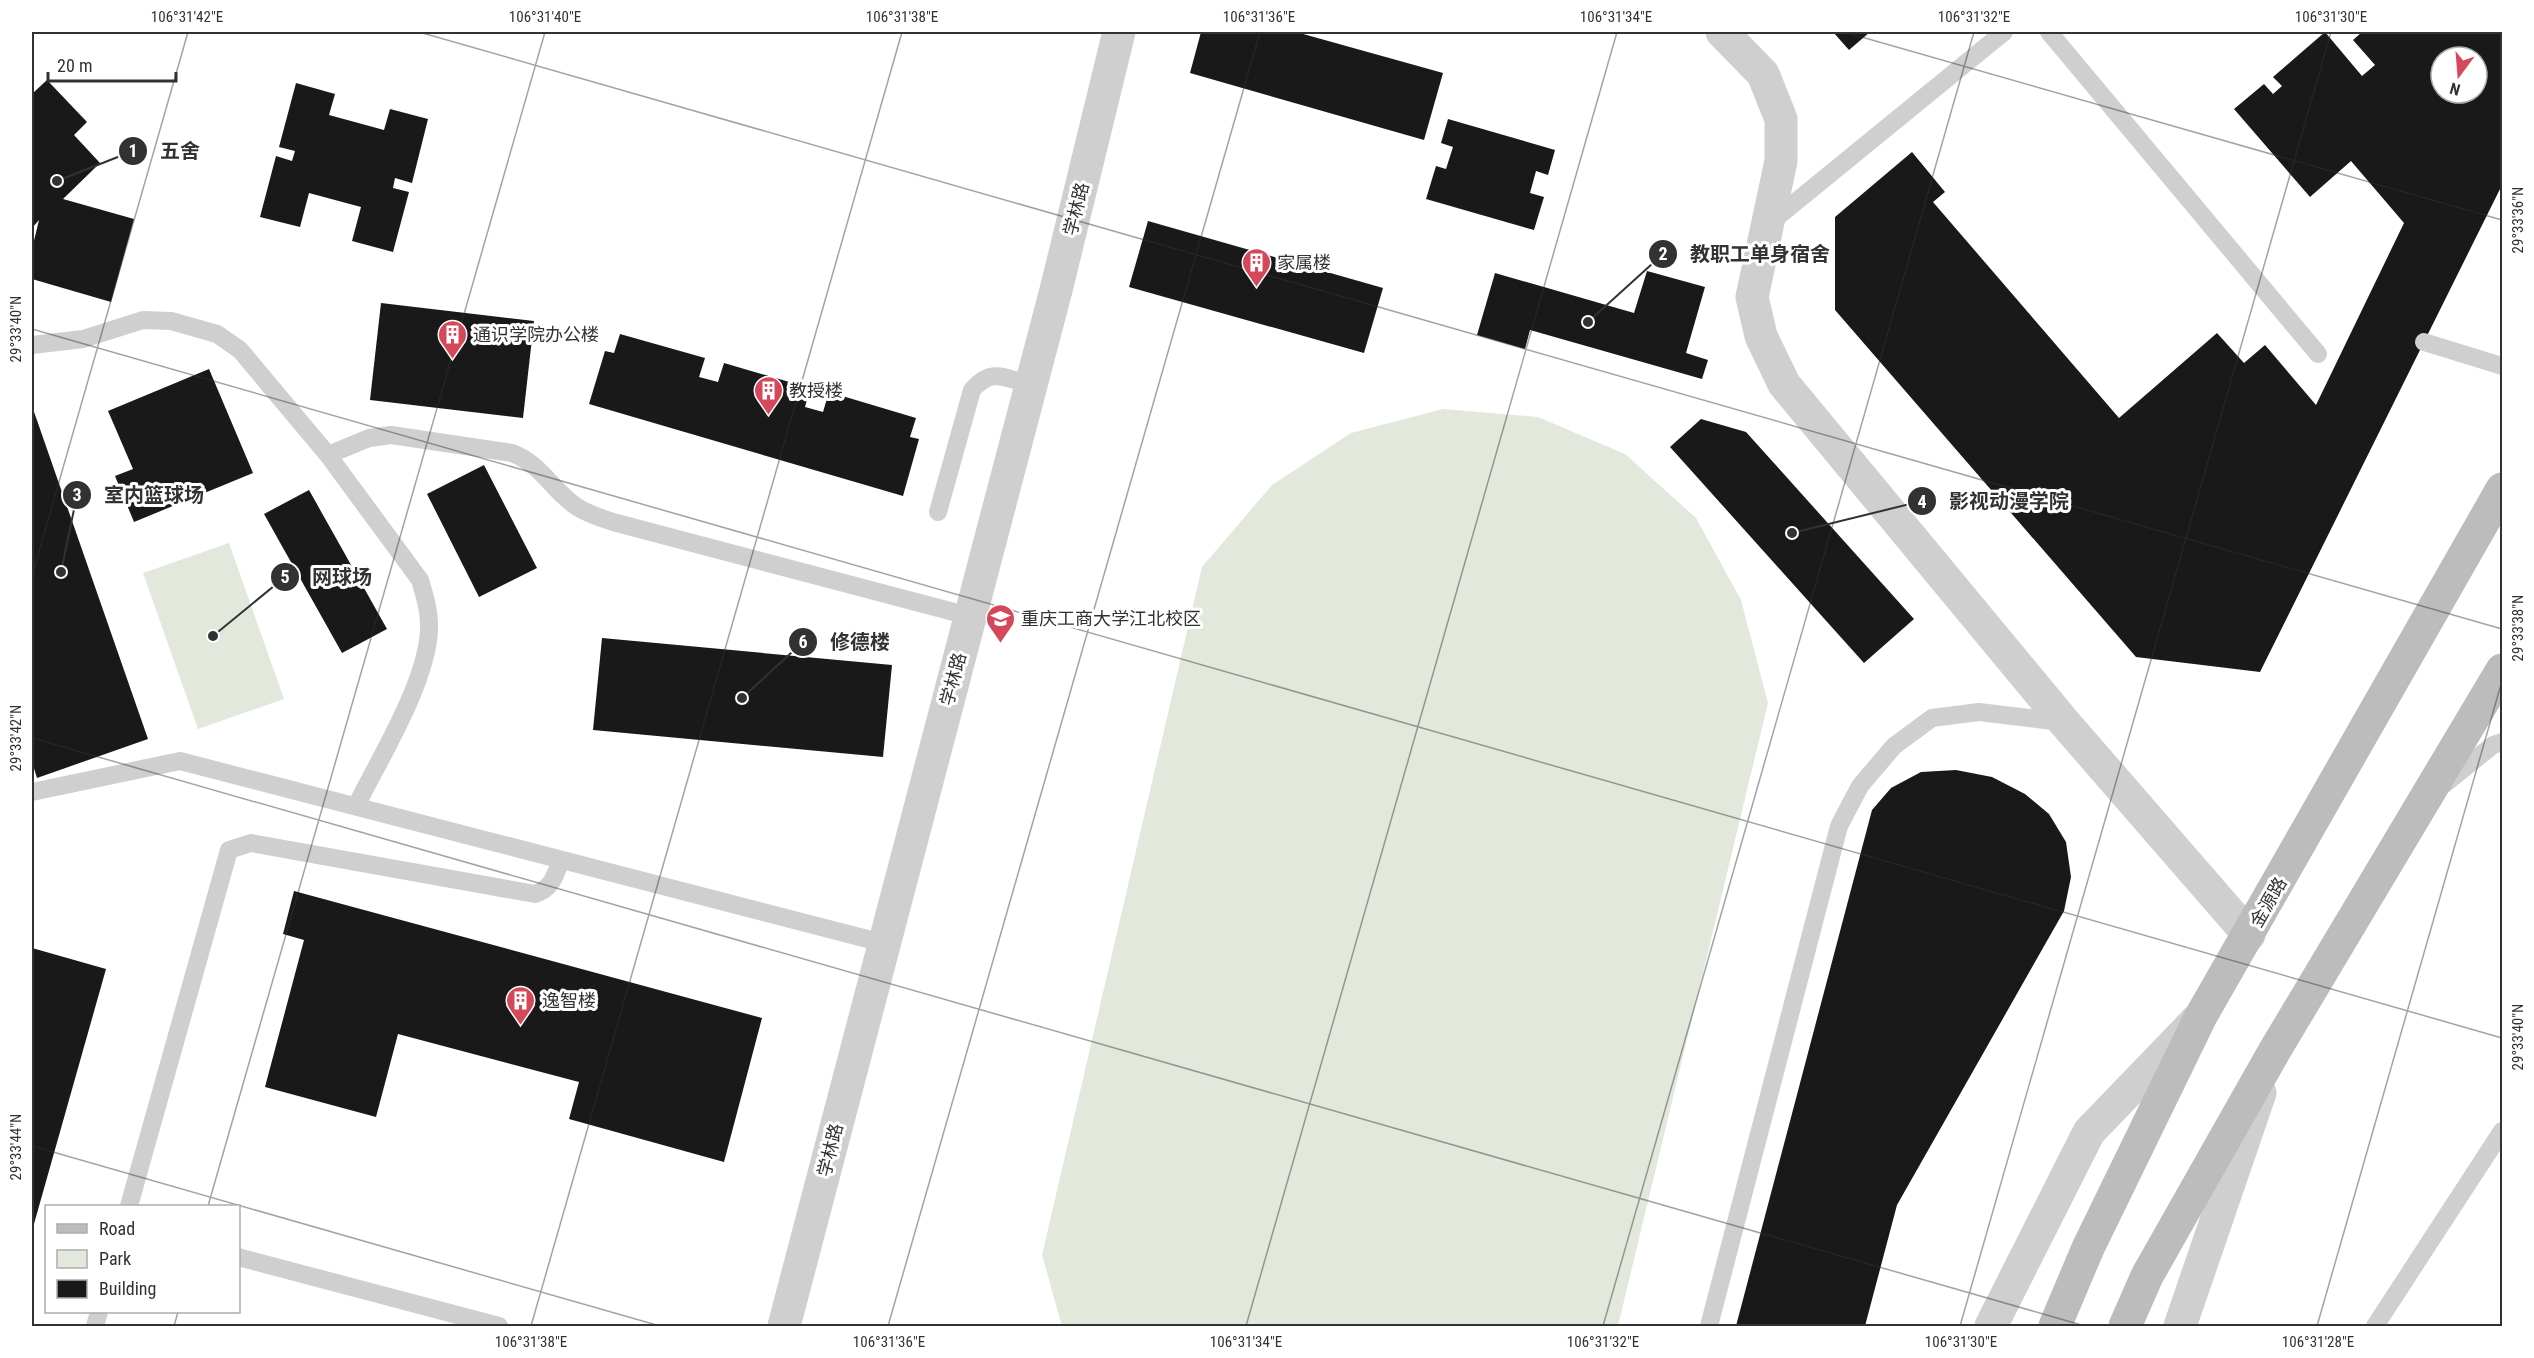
<svg xmlns="http://www.w3.org/2000/svg" width="2534" height="1358" font-family="'Roboto Condensed','Noto Sans SC',sans-serif">
  <style>
    .green { fill: #e2e8dc }
    .building { fill: #191919; fill-rule: evenodd }
    .lines { fill: none; stroke-linecap: round; stroke-linejoin: round }
    .service { stroke: #cfcfcf; stroke-width: 18 }
    .minor { stroke: #cfcfcf; stroke-width: 33 }
    .tertiary { stroke: #cfcfcf; stroke-width: 33 }
    .secondary { stroke: #bcbcbc; stroke-width: 33 }
    .ticks { fill: none; stroke: #323232; stroke-width: 1.5; stroke-opacity: 0.45 }
    .labels { text-anchor: middle; dominant-baseline: central; stroke-width: 6; stroke-linejoin: round; paint-order: stroke }
    .street-label { font-size: 18px; fill: #323232; stroke: #fff }
    .poi-label { font-size: 18px; fill: #323232; stroke: #fff; text-anchor: start }
    .leader { fill: none; stroke: #323232; stroke-width: 2 }
    .callout-dot { fill: #323232; stroke: #fff; stroke-width: 2 }
    .mark-label { font-size: 18px; text-anchor: middle; font-weight: bold; fill: #fff }
    .callout-label { font-size: 20px; text-anchor: middle; font-weight: bold; fill: #323232; stroke: #fff; stroke-width: 6; stroke-linejoin: round; paint-order: stroke }
    .neatline { fill: none; stroke: #323232; stroke-width: 2 }
    .ticks-label { font-size: 15px; text-anchor: middle; fill: #323232 }
  </style>
  <rect width="100%" height="100%" fill="#fff"/>
  <!-- green -->
  <g class="green">
    <path d="M1443 409 1538 417 1625 454 1696 518 1741 600 1768 703 1618 1326H1062L1042 1255 1202 567 1272 485 1351 433Z"/>
    <path d="M229 543 284 699 198 729 143 573Z"/>
  </g>
  <!-- building -->
  <g class="building">
    <path d="M1201 32H1296L1443 73 1424 140 1190 73Z"/>
    <path d="M1833 32H1870L1849 50Z"/>
    <path d="M2325 32 2362 76 2375 65 2353 40 2362 32H2502V185L2260 672 2136 657 1835 310V217L1912 152 1945 192 1933 202 2119 418 2217 333 2244 363 2265 345 2316 405 2404 223 2351 161 2310 197 2234 109 2264 84 2273 94 2282 86 2273 77ZM2441 57H2477V93H2441Z"/>
    <path d="M47 80 87 122 74 135 100 163 63 199 134 219 111 302 32 279V249L39 220 32 228V91L33 93Z"/>
    <path d="M296 83 335 94 329 115 384 130 390 109 428 119 412 183 395 178 393 188 409 192 393 252 352 241 361 207 309 193 300 227 260 217 276 156 292 161 295 151 279 147Z"/>
    <path d="M1448 119 1555 150 1548 175 1536 171 1530 193 1544 197 1534 230 1426 199 1436 166 1446 169 1453 147 1441 143Z"/>
    <path d="M1148 221 1383 288 1364 353 1129 287Z"/>
    <path d="M1647 271 1705 287 1686 353 1708 360 1702 379 1530 330 1525 349 1477 335 1495 273 1634 313Z"/>
    <path d="M381 303 534 321 523 418 370 400Z"/>
    <path d="M620 334 705 358 699 377 718 382 724 363 810 388 805 407 823 412 829 392 916 418 910 437 919 439 903 496 589 404 605 351 614 353Z"/>
    <path d="M209 369 253 473 134 522 115 476 133 469 108 411Z"/>
    <path d="M32 406 148 739 37 778 32 762Z"/>
    <path d="M1701 419 1746 432 1914 619 1864 663 1670 447Z"/>
    <path d="M484 465 537 568 479 597 427 494Z"/>
    <path d="M309 490 387 629 342 653 264 514Z"/>
    <path d="M602 638 892 665 883 757 593 730Z"/>
    <path d="M1956 770 1992 777 2025 794 2049 814 2066 842 2071 877 2064 911 1897 1205 1865 1326H1736L1872 810 1891 788 1921 772Z"/>
    <path d="M294 891 762 1018 724 1162 569 1119 579 1082 398 1034 376 1117 265 1087 304 940 283 934Z"/>
    <path d="M32 948 106 969 32 1231Z"/>
  </g>
  <g class="lines">
    <!-- service -->
    <g class="service">
      <path d="M2049 32 2318 354"/>
      <path d="M1770 223 2004 32"/>
      <path d="M2424 342 2502 366"/>
      <path d="M32 345 83 339 143 320 171 321 217 334 240 350 328 455 420 580C425 597 430 613 429 630 427 682 380 758 356 806"/>
      <path d="M328 455 369 438 391 435 512 453C541 464 553 491 577 507 588 514 601 518 613 522L969 616"/>
      <path d="M938 512 972 390C992 367 1004 378 1031 385"/>
      <path d="M2442 786 2493 745 2502 742"/>
      <path d="M32 792 180 761 883 943"/>
      <path d="M129 1206 229 850 251 843 535 894C552 889 555 875 561 860"/>
      <path d="M238 1257 499 1326"/>
      <path d="M95 1326 99 1312"/>
      <path d="M1709 1326 1839 826 1860 786 1894 746 1932 718 1979 712 2062 722"/>
      <path d="M2375 1326 2502 1131"/>
    </g>
    <!-- minor -->
    <g class="minor">
      <path d="M1722 32 1763 74 1781 119V161L1752 297 1761 336 1784 384 2064 722 2249 935"/>
      <path d="M784 1326 1056 290 1119 32"/>
    </g>
    <!-- tertiary -->
    <g class="tertiary">
      <path d="M1991 1326 2089 1132 2196 1021"/>
      <path d="M2180 1326 2260 1093"/>
    </g>
    <!-- secondary -->
    <g class="secondary">
      <path d="M2055 1326 2088 1248 2201 1016 2502 489"/>
      <path d="M2125 1326 2147 1276 2275 1050 2502 670"/>
    </g>
  </g>
  <!-- ticks -->
  <path class="ticks" d="M419 32 2502 629M1844 32 2502 220M32 329 2502 1038M32 576 188 32M32 738 2085 1326M32 1146 660 1326M208 1206 545 32M174 1326 178 1312M531 1326 902 32M888 1326 1260 32M1246 1326 1617 32M1603 1326 1974 32M1960 1326 2331 32M2317 1326 2502 681"/>
  <!-- icons -->
  <defs>
    <symbol id="building-pin" viewBox="-11 -11 22 30"><path d="M0 17L-7.5 6A9.5 9.5 0 1 1 7.5 6Z" fill="#d4485a" stroke="#fff"/><path d="M-4-6H4V6H1V3H-1V6H-4ZM-2.5-4.3h1.7v1.8h-1.7ZM.8-4.3h1.7v1.8H.8ZM-2.5-1h1.7V.8h-1.7ZM.8-1h1.7V.8H.8Z" fill="#fff"/></symbol>
    <symbol id="university-pin" viewBox="-11 -11 22 30"><path d="M0 17L-7.5 6A9.5 9.5 0 1 1 7.5 6Z" fill="#d4485a" stroke="#fff"/><path d="M0-5L7-2L0 1L-7-2ZM-4 1L0 2.5L4 1V4Q0 6-4 4Z" fill="#fff"/></symbol>
  </defs>
  <g fill-rule="evenodd">
    <use href="#building-pin" x="1240" y="246" width="33" height="45"/>
    <use href="#building-pin" x="436" y="318" width="33" height="45"/>
    <use href="#building-pin" x="752" y="374" width="33" height="45"/>
    <use href="#university-pin" x="984" y="602" width="33" height="45"/>
    <use href="#building-pin" x="504" y="984" width="33" height="45"/>
  </g>
  <g class="labels">
    <!-- street labels -->
    <g class="street-label">
      <text transform="translate(1076 209) rotate(-76)">学林路</text>
      <text transform="translate(953 679) rotate(-75)">学林路</text>
      <text transform="translate(2268 902) rotate(-60)">金源路</text>
      <text transform="translate(830 1150) rotate(-76)">学林路</text>
    </g>
    <!-- poi labels -->
    <g class="poi-label">
      <text x="1277" y="262">家属楼</text>
      <text x="473" y="334">通识学院办公楼</text>
      <text x="789" y="390">教授楼</text>
      <text x="1021" y="618">重庆工商大学江北校区</text>
      <text x="542" y="1000">逸智楼</text>
    </g>
  </g>
  <!-- callouts -->
  <path class="leader" d="M57 181L133 151M1588 322L1663 254M61 572L77 495M1792 533L1922 501M213 636L285 577M742 698L803 642"/>
  <g class="callout-dot">
    <circle cx="57" cy="181" r="6"/>
    <circle cx="1588" cy="322" r="6"/>
    <circle cx="61" cy="572" r="6"/>
    <circle cx="1792" cy="533" r="6"/>
    <circle cx="213" cy="636" r="6"/>
    <circle cx="742" cy="698" r="6"/>
    <circle cx="133" cy="151" r="15"/>
    <circle cx="1663" cy="254" r="15"/>
    <circle cx="77" cy="495" r="15"/>
    <circle cx="1922" cy="501" r="15"/>
    <circle cx="285" cy="577" r="15"/>
    <circle cx="803" cy="642" r="15"/>
  </g>
  <g class="mark-label">
    <text x="133" y="157">1</text>
    <text x="1663" y="260">2</text>
    <text x="77" y="501">3</text>
    <text x="1922" y="508">4</text>
    <text x="285" y="583">5</text>
    <text x="803" y="648">6</text>
  </g>
  <g class="callout-label">
    <text x="180" y="158">五舍</text>
    <text x="1760" y="261">教职工单身宿舍</text>
    <text x="154" y="502">室内篮球场</text>
    <text x="2009" y="508">影视动漫学院</text>
    <text x="342" y="584">网球场</text>
    <text x="860" y="649">修德楼</text>
  </g>
  <!-- border -->
  <rect width="2534" height="1358" fill="none" stroke="#ffffff" stroke-width="66"/>
  <!-- legend -->
  <rect x="45" y="1205" width="195" height="108" fill="#ffffff" stroke="#adadad" stroke-width="1.5"/>
  <rect x="57" y="1224" width="30" height="9" fill="#bcbcbc" stroke="#adadad" stroke-width="1.5"/>
  <text x="99" y="1235" font-size="18" fill="#323232">Road</text>
  <rect x="57" y="1250" width="30" height="18" fill="#e2e8dc" stroke="#adadad" stroke-width="1.5"/>
  <text x="99" y="1265" font-size="18" fill="#323232">Park</text>
  <rect x="57" y="1280" width="30" height="18" fill="#191919" stroke="#adadad" stroke-width="1.5"/>
  <text x="99" y="1295" font-size="18" fill="#323232">Building</text>
  <!-- north arrow -->
  <g transform="translate(2459 75) rotate(196)"><circle r="28" fill="#ffffff" stroke="#adadad" stroke-width="1.5"/>
  <path d="M0-4.5L10 22L0 15L-10 22Z" fill="#d4485a"/>
  <text y="-9" font-size="16" font-weight="bold" text-anchor="middle" fill="#323232">N</text>
  </g>
  <!-- scale -->
  <path d="M48 72v9h128v-9" fill="none" stroke="#323232" stroke-width="3"/>
  <text x="57" y="72" font-size="18" fill="#323232" stroke="#ffffff" stroke-width="4.5" paint-order="stroke">20 m</text>
  <rect x="33" y="33" width="2468" height="1292" class="neatline"/>
  <g class="ticks-label">
    <text x="187" y="22">106°31'42"E</text>
    <text x="545" y="22">106°31'40"E</text>
    <text x="902" y="22">106°31'38"E</text>
    <text x="1259" y="22">106°31'36"E</text>
    <text x="1616" y="22">106°31'34"E</text>
    <text x="1974" y="22">106°31'32"E</text>
    <text x="2331" y="22">106°31'30"E</text>
    <text transform="translate(2518 220) rotate(-90)" y="5">29°33'36"N</text>
    <text transform="translate(16 329) rotate(-90)" y="5">29°33'40"N</text>
    <text transform="translate(2518 628) rotate(-90)" y="5">29°33'38"N</text>
    <text transform="translate(16 738) rotate(-90)" y="5">29°33'42"N</text>
    <text transform="translate(2518 1037) rotate(-90)" y="5">29°33'40"N</text>
    <text transform="translate(16 1147) rotate(-90)" y="5">29°33'44"N</text>
    <text x="531" y="1347">106°31'38"E</text>
    <text x="889" y="1347">106°31'36"E</text>
    <text x="1246" y="1347">106°31'34"E</text>
    <text x="1603" y="1347">106°31'32"E</text>
    <text x="1961" y="1347">106°31'30"E</text>
    <text x="2318" y="1347">106°31'28"E</text>
  </g>
</svg>
